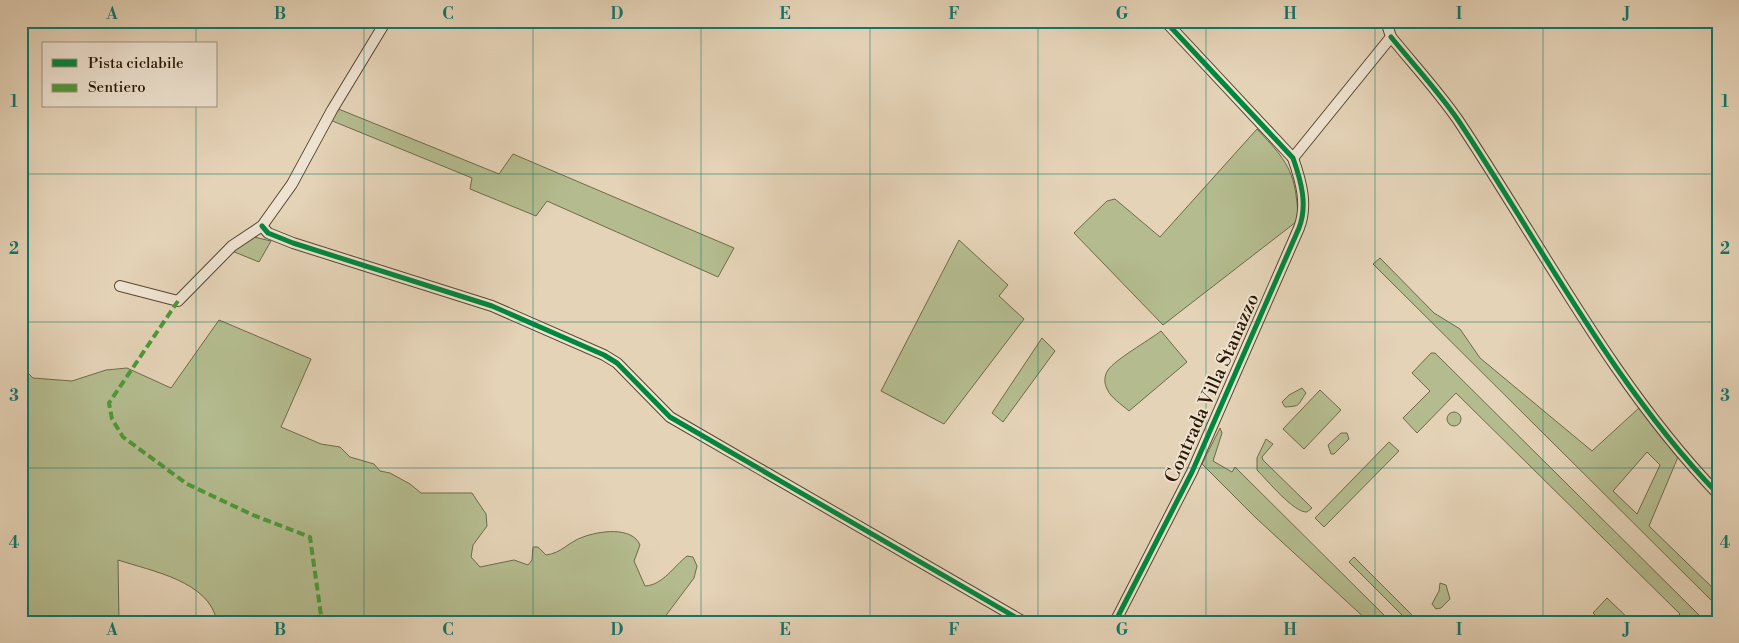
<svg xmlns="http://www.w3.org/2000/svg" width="1739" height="643" font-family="'Libre Bodoni',serif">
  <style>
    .green { fill: #b4bc8f; stroke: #6e6a49; fill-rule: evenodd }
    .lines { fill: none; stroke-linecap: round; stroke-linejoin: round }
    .street-casing { stroke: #574730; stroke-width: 12 }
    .street { stroke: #eee2d0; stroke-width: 10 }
    .quiet { stroke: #4e9939; stroke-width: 4; stroke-dasharray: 8 4; stroke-linecap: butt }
    .cycleway-casing { stroke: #eee2d0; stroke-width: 8 }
    .cycleway { stroke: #00873e; stroke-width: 5 }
    .grid { fill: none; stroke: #0f766e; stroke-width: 1; stroke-opacity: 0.55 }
    .labels { text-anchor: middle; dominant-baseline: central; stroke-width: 4; stroke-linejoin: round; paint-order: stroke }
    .street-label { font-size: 19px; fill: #281803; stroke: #eee2d0 }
    .neatline { fill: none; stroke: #0f766e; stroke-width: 2 }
    .grid-label { font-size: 16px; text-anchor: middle; font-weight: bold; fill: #0f766e }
  </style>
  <rect width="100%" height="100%" fill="#e5d3b7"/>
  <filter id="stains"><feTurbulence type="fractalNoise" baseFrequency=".004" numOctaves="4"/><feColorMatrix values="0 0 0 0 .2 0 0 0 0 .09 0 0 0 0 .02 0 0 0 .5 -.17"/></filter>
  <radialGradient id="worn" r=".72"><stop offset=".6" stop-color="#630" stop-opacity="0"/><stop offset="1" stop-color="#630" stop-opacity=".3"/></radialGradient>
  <!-- green -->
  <g class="green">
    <path d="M336 108 499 174 513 154 734 248 718 277 547 201 536 216 470 189 472 178 330 120Z"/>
    <path d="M1257 129C1277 151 1292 164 1296 195 1297 204 1299 212 1296 222L1163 325 1074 233 1107 201 1115 199 1160 237Z"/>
    <path d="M254 237 271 241 259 262 232 251Z"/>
    <path d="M959 240 1008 285 999 296 1024 319 944 424 881 391Z"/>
    <path d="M1380 258 1434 313 1460 329 1480 358 1592 451 1640 407 1678 457 1649 526 1718 593V607L1373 264ZM1647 452 1660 465 1637 514 1613 491Z"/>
    <path d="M219 320 311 359 281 427 321 444 340 447 350 457 374 464 380 471 390 473 410 484 421 493H472L486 514 487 526 473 545 471 557 480 567 514 560 528 565 532 560 533 547H538L546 555C562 553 568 542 583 537 599 531 632 526 640 545L634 561 645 586C663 585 674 566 687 556L693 557 697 566 694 578 661 622H217C210 581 151 571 118 560L119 622H21V366L33 378 72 381 106 370 127 368 171 388Z"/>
    <path d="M1161 331 1187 362 1129 411C1121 404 1111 398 1107 389 1104 383 1104 376 1108 370 1116 359 1148 341 1161 331Z"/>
    <path d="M1042 338 1055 351 1003 422 992 413Z"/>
    <path d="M1431 353H1435L1706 622H1673L1680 614 1456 393 1417 433 1403 418 1430 391 1412 373Z"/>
    <path d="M1302 388 1306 393C1297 406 1301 406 1285 407L1282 402 1289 395Z"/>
    <path d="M1320 390 1341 410 1304 449 1283 429Z"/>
    <circle cx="1454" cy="419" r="7"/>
    <path d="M1220 428 1222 433 1213 461 1232 472 1235 467 1391 622H1369L1256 518 1202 464Z"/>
    <path d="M1341 433H1347L1349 439 1334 454H1331L1328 445Z"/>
    <path d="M1266 439 1273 444 1262 457 1263 460 1312 508 1307 512C1294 513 1267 480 1257 470V458Z"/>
    <path d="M1389 442 1399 451 1324 527 1315 518Z"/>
    <path d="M1354 557 1419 622H1409L1349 562Z"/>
    <path d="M1440 583 1446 585 1450 599 1441 608 1436 609 1432 604 1439 591Z"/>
    <path d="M1607 598 1632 622H1602L1593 613Z"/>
  </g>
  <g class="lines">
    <defs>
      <g id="street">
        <path d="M1391 37C1413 64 1438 91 1458 120 1542 246 1613 385 1718 494"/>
        <path d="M1293 158 1391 37 1386 21"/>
        <path d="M262 226 268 233 293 243 492 306 604 355 617 363 670 417 1024 622"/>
        <path d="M120 286 178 301 232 246 262 226 292 184 332 110 386 21"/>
        <path d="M1115 622 1192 472 1299 228C1308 205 1301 181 1293 158L1165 21"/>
      </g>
    </defs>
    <!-- street casing -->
    <use href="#street" class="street-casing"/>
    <!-- street -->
    <use href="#street" class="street"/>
    <!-- quiet -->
    <path class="quiet" d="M178 301 109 403 112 419 123 437 187 484 253 515 310 537 322 622"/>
    <defs>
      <g id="cycleway">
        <path d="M1391 37C1413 64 1438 91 1458 120 1542 246 1613 385 1718 494"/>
        <path d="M262 226 268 233 293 243 492 306 604 355 617 363 670 417 1024 622"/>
        <path d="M1115 622 1192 472 1299 228C1308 205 1301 181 1293 158L1165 21"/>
      </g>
    </defs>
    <!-- cycleway casing -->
    <use href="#cycleway" class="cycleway-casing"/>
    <!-- cycleway -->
    <use href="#cycleway" class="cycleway"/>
  </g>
  <!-- grid -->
  <path class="grid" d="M196 21V44M364 21V622M533 21V622M701 21V622M870 21V622M1038 21V622M1206 21V622M1375 21V622M1543 21V622M196 106V622M21 174H1718M21 322H1718M21 468H1718"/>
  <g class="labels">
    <!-- street labels -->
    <g class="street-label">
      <text transform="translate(1212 388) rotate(-66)">Contrada Villa Stanazzo</text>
    </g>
  </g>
  <!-- margin -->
  <rect width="1739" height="643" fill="none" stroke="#e5d3b7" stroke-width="55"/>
  <!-- legend -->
  <rect x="42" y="42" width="175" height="65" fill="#eee2d0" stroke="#9f917e"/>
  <rect x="52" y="59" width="25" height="8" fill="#00873e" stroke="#9f917e"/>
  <text x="88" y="68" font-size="15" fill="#281803">Pista ciclabile</text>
  <rect x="52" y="84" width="25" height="8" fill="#4e9939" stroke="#9f917e"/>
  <text x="88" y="92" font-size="15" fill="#281803">Sentiero</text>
  <rect x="28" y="28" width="1684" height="588" class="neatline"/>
  <g class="grid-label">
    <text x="112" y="19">A</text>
    <text x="280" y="19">B</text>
    <text x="448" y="19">C</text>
    <text x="617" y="19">D</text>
    <text x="785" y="19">E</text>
    <text x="954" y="19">F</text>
    <text x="1122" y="19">G</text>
    <text x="1290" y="19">H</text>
    <text x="1459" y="19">I</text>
    <text x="1627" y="19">J</text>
    <text x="14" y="107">1</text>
    <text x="1725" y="107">1</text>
    <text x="14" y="254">2</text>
    <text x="1725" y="254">2</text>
    <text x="14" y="401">3</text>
    <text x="1725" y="401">3</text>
    <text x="14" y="548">4</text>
    <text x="1725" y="548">4</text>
    <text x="112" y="635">A</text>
    <text x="280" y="635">B</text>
    <text x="448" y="635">C</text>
    <text x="617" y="635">D</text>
    <text x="785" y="635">E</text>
    <text x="954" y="635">F</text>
    <text x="1122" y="635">G</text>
    <text x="1290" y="635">H</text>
    <text x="1459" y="635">I</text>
    <text x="1627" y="635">J</text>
  </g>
  <rect width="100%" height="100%" filter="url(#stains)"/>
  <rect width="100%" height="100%" fill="url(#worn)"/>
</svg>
